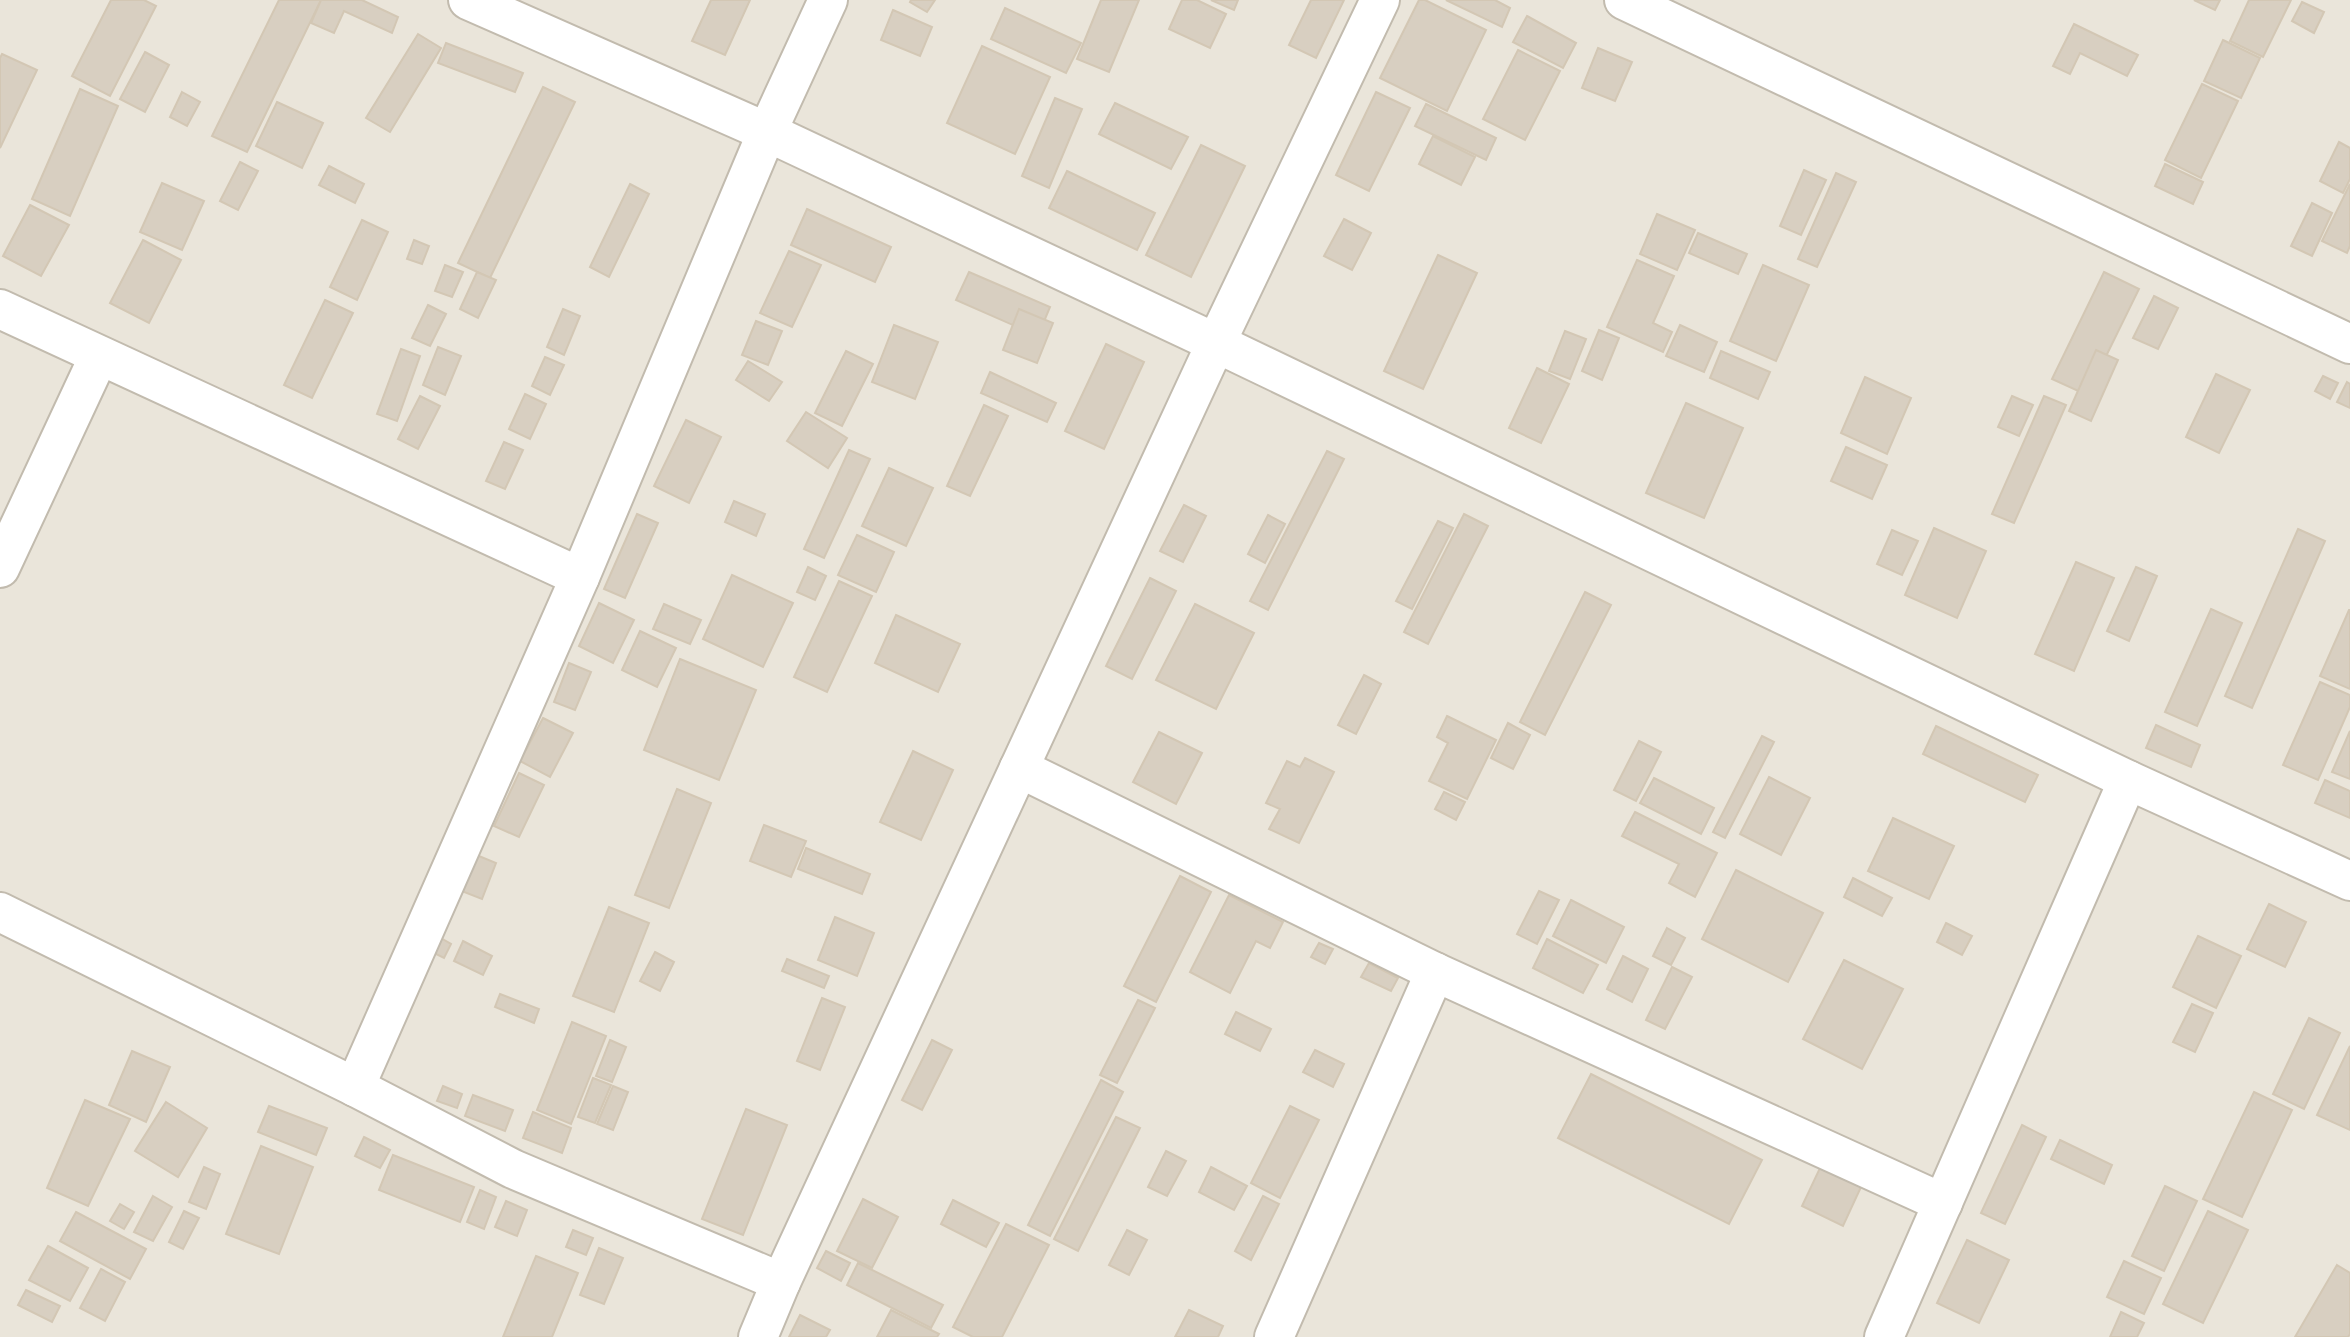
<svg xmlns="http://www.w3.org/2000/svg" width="2350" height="1337" font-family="Arial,sans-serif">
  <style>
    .residential { fill: #eae5da }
    .building { fill: #d8cfc1; stroke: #d3c7b4; stroke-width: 2 }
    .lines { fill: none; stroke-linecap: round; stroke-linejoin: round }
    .minor-casing { stroke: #c2bbae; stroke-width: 42 }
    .minor { stroke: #fff; stroke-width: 38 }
  </style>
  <rect width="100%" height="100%" fill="#f6f3ec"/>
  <!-- residential -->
  <rect class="residential" x="0" y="0" width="2350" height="1337"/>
  <!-- building -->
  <g class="building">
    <path d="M111 0H144L156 6 110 96 72 76Z"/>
    <path d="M279 0H321L247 152 212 136Z"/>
    <path d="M321 0H362L398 17 392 33 344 11 334 33 311 23Z"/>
    <path d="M711 0H750L725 55 692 41Z"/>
    <path d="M911 0H935L927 12 910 2Z"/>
    <path d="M1101 0H1139L1109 72 1077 59Z"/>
    <path d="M1182 0H1197L1226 14 1210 48 1169 29Z"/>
    <path d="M1211 0H1238L1234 10Z"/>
    <path d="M1311 0H1344L1316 58 1289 45Z"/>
    <path d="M1419 0H1425L1486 30 1447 111 1380 78Z"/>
    <path d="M1446 0H1495L1510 8 1502 27Z"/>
    <path d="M2194 0H2220L2215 10Z"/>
    <path d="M2249 0H2291L2263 57 2230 41Z"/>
    <path d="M2302 2 2324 12 2314 33 2292 21Z"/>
    <path d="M1005 8 1081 43 1066 73 991 39Z"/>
    <path d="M893 10 932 27 920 56 881 40Z"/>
    <path d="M1527 16 1576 43 1563 68 1513 42Z"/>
    <path d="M2074 24 2138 55 2127 76 2080 53 2070 74 2053 66Z"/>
    <path d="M418 34 441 48 390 132 366 118Z"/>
    <path d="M2223 40 2260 58 2241 98 2204 81Z"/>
    <path d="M446 43 523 73 515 92 438 63Z"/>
    <path d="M982 46 1050 77 1015 154 947 123Z"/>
    <path d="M1598 48 1632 62 1615 101 1582 88Z"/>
    <path d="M1518 50 1560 71 1525 140 1483 119Z"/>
    <path d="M145 52 169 65 145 112 120 99Z"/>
    <path d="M2 54 37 70 0 148V58Z"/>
    <path d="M2202 84 2238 101 2201 178 2165 160Z"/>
    <path d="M543 87 575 102 490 278 458 263Z"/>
    <path d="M80 89 118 106 70 216 32 199Z"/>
    <path d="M182 92 200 102 187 126 170 117Z"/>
    <path d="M1376 92 1410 108 1369 191 1336 175Z"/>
    <path d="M1055 98 1082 109 1049 188 1022 176Z"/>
    <path d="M277 102 323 123 302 168 256 146Z"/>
    <path d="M1115 103 1188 137 1171 169 1099 134Z"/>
    <path d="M1426 104 1496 138 1486 160 1415 126Z"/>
    <path d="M1433 136 1475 157 1461 185 1419 164Z"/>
    <path d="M2339 142 2350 148V179L2343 193 2320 181Z"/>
    <path d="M1201 145 1245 166 1191 277 1146 255Z"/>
    <path d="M240 162 258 171 238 210 220 201Z"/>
    <path d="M2165 164 2203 182 2193 204 2155 186Z"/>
    <path d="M329 166 364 184 355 203 319 185Z"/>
    <path d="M1804 170 1826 180 1801 235 1780 226Z"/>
    <path d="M1067 171 1155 213 1137 250 1049 208Z"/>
    <path d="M1836 173 1856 182 1817 267 1798 259Z"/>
    <path d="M162 183 204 201 182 250 140 232Z"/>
    <path d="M630 184 649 194 609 277 590 267Z"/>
    <path d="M2350 184V246L2347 253 2322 241Z"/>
    <path d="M2312 203 2332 213 2312 256 2291 246Z"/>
    <path d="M30 205 69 225 41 276 3 256Z"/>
    <path d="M807 209 891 247 875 282 791 245Z"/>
    <path d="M1657 214 1695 230 1677 270 1640 254Z"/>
    <path d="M1344 219 1371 233 1352 270 1324 256Z"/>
    <path d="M362 220 388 232 357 300 330 287Z"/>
    <path d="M1698 233 1747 254 1738 274 1689 253Z"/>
    <path d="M143 240 181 260 149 323 110 303Z"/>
    <path d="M414 240 429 246 422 264 407 259Z"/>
    <path d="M789 251 821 265 792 327 760 313Z"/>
    <path d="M1438 255 1477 273 1423 389 1384 371Z"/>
    <path d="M1637 260 1674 276 1653 323 1672 332 1663 352 1607 327Z"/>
    <path d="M445 265 463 272 452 297 435 291Z"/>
    <path d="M1763 265 1809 285 1776 361 1730 341Z"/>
    <path d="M477 272 496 280 478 318 460 309Z"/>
    <path d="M969 272 1050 307 1038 336 956 300Z"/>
    <path d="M2104 272 2139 289 2087 395 2052 379Z"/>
    <path d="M2154 296 2178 308 2158 349 2133 338Z"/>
    <path d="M325 300 353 313 312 398 284 385Z"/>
    <path d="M428 305 446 314 430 346 412 338Z"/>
    <path d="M563 309 580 316 564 355 547 347Z"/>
    <path d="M1019 309 1053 323 1037 363 1003 350Z"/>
    <path d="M756 321 782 331 768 365 742 355Z"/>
    <path d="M894 325 938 342 915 399 872 382Z"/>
    <path d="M1680 325 1717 342 1704 372 1666 356Z"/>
    <path d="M1599 330 1619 338 1602 380 1582 371Z"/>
    <path d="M1565 331 1586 339 1570 379 1549 371Z"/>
    <path d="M1106 344 1144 362 1104 449 1065 431Z"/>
    <path d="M438 347 461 356 445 395 423 385Z"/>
    <path d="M401 349 420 356 397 421 377 414Z"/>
    <path d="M2096 350 2118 360 2091 421 2069 411Z"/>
    <path d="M846 351 873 364 842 426 815 413Z"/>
    <path d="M1721 351 1770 372 1758 399 1710 378Z"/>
    <path d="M545 357 564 365 550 395 532 386Z"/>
    <path d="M748 361 782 382 769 401 736 380Z"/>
    <path d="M1537 368 1569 384 1541 443 1509 428Z"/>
    <path d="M990 372 1056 403 1047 422 981 393Z"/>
    <path d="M2216 374 2250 390 2219 453 2186 437Z"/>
    <path d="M2323 376 2338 383 2330 399 2315 391Z"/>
    <path d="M1865 377 1911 398 1887 454 1841 433Z"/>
    <path d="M2347 382 2350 384V408L2337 402Z"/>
    <path d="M525 394 546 404 530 439 509 429Z"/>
    <path d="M420 396 440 406 418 449 398 439Z"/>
    <path d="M2012 396 2033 405 2019 436 1998 427Z"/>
    <path d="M2044 396 2066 405 2014 523 1992 514Z"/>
    <path d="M1686 403 1743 428 1704 518 1646 493Z"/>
    <path d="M984 405 1008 416 970 496 947 486Z"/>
    <path d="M806 412 847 438 828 468 787 441Z"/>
    <path d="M686 420 721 437 689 503 654 486Z"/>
    <path d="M504 442 523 450 505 489 486 481Z"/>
    <path d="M1846 447 1887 465 1872 499 1831 481Z"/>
    <path d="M849 450 870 459 824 558 804 549Z"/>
    <path d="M1327 451 1344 459 1268 610 1250 601Z"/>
    <path d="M889 468 933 488 906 546 862 526Z"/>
    <path d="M734 501 765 514 756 536 725 522Z"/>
    <path d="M1184 505 1206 516 1183 562 1160 551Z"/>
    <path d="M637 514 658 523 625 598 604 589Z"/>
    <path d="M1464 514 1488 526 1428 644 1404 632Z"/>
    <path d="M1268 515 1285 524 1265 563 1248 554Z"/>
    <path d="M1438 521 1453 528 1412 609 1396 601Z"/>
    <path d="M1934 528 1986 551 1957 618 1905 595Z"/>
    <path d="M2298 529 2325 541 2252 708 2225 696Z"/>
    <path d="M1892 530 1918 541 1902 575 1877 564Z"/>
    <path d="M857 535 894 552 876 592 838 575Z"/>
    <path d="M2076 562 2114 578 2074 671 2035 654Z"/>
    <path d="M808 567 826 576 815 600 797 592Z"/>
    <path d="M2136 567 2157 576 2129 641 2107 631Z"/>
    <path d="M732 575 793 603 763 667 703 639Z"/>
    <path d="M1150 578 1176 591 1132 679 1106 666Z"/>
    <path d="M839 581 872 596 827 692 794 677Z"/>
    <path d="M1585 592 1611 605 1545 735 1520 722Z"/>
    <path d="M599 603 634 620 613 663 579 646Z"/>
    <path d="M664 604 701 620 690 644 653 629Z"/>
    <path d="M1195 604 1254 633 1216 709 1156 680Z"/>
    <path d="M2211 609 2242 623 2197 726 2165 712Z"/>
    <path d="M2349 610H2350V689L2320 676Z"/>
    <path d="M896 615 960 644 938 692 875 663Z"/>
    <path d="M640 631 676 648 657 687 622 670Z"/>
    <path d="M680 659 756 690 719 780 644 750Z"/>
    <path d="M569 663 591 672 575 710 554 702Z"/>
    <path d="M1364 675 1381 684 1356 734 1338 725Z"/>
    <path d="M2320 682 2350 695V707L2318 780 2283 765Z"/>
    <path d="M1447 716 1496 740 1467 799 1429 781 1448 743 1437 737Z"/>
    <path d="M543 718 573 733 550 777 520 761Z"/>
    <path d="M1508 723 1530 735 1513 769 1491 758Z"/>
    <path d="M2156 725 2200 745 2191 767 2146 748Z"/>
    <path d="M1936 726 2038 775 2025 802 1923 754Z"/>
    <path d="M2350 731V779L2332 772Z"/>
    <path d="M1159 732 1202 753 1176 804 1133 782Z"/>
    <path d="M1762 736 1774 742 1725 838 1713 832Z"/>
    <path d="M1639 741 1661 752 1636 801 1614 790Z"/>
    <path d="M913 751 953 770 921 840 880 822Z"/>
    <path d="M1305 758 1334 772 1299 843 1269 829 1280 809 1266 803 1287 761 1300 767Z"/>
    <path d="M519 773 544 785 519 837 494 826Z"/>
    <path d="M1769 777 1810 798 1781 855 1740 834Z"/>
    <path d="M1654 778 1714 808 1701 834 1640 803Z"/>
    <path d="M2325 780 2350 791V818L2315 803Z"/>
    <path d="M677 789 711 803 669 908 635 895Z"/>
    <path d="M1444 792 1465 802 1456 820 1435 809Z"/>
    <path d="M1635 812 1717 853 1695 897 1669 883 1679 864 1622 836Z"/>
    <path d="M1893 818 1954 846 1929 899 1868 871Z"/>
    <path d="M764 825 806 841 791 877 750 861Z"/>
    <path d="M806 848 870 874 862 894 798 869Z"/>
    <path d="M474 854 496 863 482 899 459 890Z"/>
    <path d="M1736 870 1823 913 1788 982 1702 939Z"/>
    <path d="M1180 876 1211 892 1156 1002 1124 986Z"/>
    <path d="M1853 878 1892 898 1882 916 1844 897Z"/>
    <path d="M1539 891 1559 900 1537 944 1517 934Z"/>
    <path d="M1229 895 1283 922 1270 948 1256 941 1230 993 1190 972Z"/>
    <path d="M1571 900 1624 927 1606 963 1553 936Z"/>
    <path d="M2269 904 2306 922 2285 967 2247 949Z"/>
    <path d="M609 907 649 923 614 1012 573 996Z"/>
    <path d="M835 917 874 933 857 976 818 960Z"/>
    <path d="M1946 923 1972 936 1962 955 1937 942Z"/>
    <path d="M1667 928 1685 938 1671 965 1653 956Z"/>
    <path d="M2198 936 2241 956 2216 1008 2173 987Z"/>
    <path d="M439 937 451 944 444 958 432 952Z"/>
    <path d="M1547 939 1598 965 1583 993 1533 968Z"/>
    <path d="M463 941 492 956 483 975 454 961Z"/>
    <path d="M1319 943 1333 949 1325 964 1311 957Z"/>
    <path d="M655 952 674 962 660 991 640 981Z"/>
    <path d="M1623 956 1648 969 1632 1002 1607 989Z"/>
    <path d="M787 959 829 976 824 988 782 971Z"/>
    <path d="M1844 960 1903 989 1862 1069 1803 1039Z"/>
    <path d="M1369 963 1398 978 1391 991 1361 977Z"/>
    <path d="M1672 967 1692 977 1665 1029 1646 1020Z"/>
    <path d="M500 994 539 1009 534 1023 495 1007Z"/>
    <path d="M822 998 845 1007 820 1070 797 1061Z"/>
    <path d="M1138 1000 1155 1008 1117 1083 1100 1075Z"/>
    <path d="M2192 1004 2213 1013 2195 1052 2173 1042Z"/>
    <path d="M1236 1012 1271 1029 1260 1051 1225 1034Z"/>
    <path d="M2309 1018 2340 1033 2304 1109 2273 1094Z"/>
    <path d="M572 1022 606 1036 571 1124 537 1110Z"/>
    <path d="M610 1040 626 1047 612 1082 596 1076Z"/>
    <path d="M932 1040 952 1050 922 1110 902 1100Z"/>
    <path d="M2350 1046V1130L2317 1115Z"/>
    <path d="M1315 1050 1344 1064 1333 1087 1303 1072Z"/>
    <path d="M132 1051 170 1067 146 1122 109 1105Z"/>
    <path d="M1591 1074 1762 1160 1729 1224 1558 1138Z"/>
    <path d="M593 1078 611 1085 595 1123 578 1117Z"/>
    <path d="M1101 1080 1123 1092 1050 1236 1028 1225Z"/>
    <path d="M443 1086 462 1094 457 1108 437 1101Z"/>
    <path d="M613 1086 628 1092 613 1130 597 1124Z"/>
    <path d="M2254 1092 2292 1110 2242 1217 2203 1199Z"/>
    <path d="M473 1095 513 1110 505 1131 465 1116Z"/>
    <path d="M85 1100 130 1119 88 1206 47 1188Z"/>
    <path d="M166 1102 207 1128 178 1177 135 1151Z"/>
    <path d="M269 1106 327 1128 316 1155 258 1132Z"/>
    <path d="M1290 1106 1319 1120 1280 1198 1251 1183Z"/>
    <path d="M746 1109 787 1125 743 1235 702 1219Z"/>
    <path d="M533 1112 571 1128 562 1153 523 1138Z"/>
    <path d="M1116 1117 1140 1128 1078 1251 1054 1239Z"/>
    <path d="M2022 1125 2046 1137 2005 1224 1981 1213Z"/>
    <path d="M364 1137 390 1150 380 1168 355 1156Z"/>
    <path d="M2060 1140 2112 1165 2104 1184 2051 1159Z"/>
    <path d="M261 1146 313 1167 279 1254 226 1234Z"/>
    <path d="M1166 1151 1186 1161 1167 1196 1148 1187Z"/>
    <path d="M393 1155 474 1187 460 1222 379 1190Z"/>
    <path d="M204 1167 220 1174 206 1209 189 1202Z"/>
    <path d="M1211 1167 1247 1186 1234 1210 1199 1192Z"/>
    <path d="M1820 1168 1861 1187 1843 1226 1802 1206Z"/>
    <path d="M2165 1186 2197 1201 2164 1271 2132 1256Z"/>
    <path d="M480 1190 496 1197 484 1229 467 1222Z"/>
    <path d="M153 1196 172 1207 153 1241 134 1232Z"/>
    <path d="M1263 1196 1279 1204 1251 1260 1235 1251Z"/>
    <path d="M863 1199 898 1217 872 1268 837 1251Z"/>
    <path d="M953 1200 999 1223 986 1247 941 1224Z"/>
    <path d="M506 1201 527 1210 517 1236 495 1227Z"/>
    <path d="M120 1204 134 1212 124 1229 110 1221Z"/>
    <path d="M184 1211 199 1218 183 1249 169 1242Z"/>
    <path d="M2208 1211 2248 1230 2203 1323 2163 1304Z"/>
    <path d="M76 1212 146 1249 130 1279 60 1241Z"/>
    <path d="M1006 1224 1049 1245 1002 1337H973L953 1327Z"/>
    <path d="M573 1230 593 1238 586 1255 566 1247Z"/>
    <path d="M1127 1230 1147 1240 1129 1275 1109 1265Z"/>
    <path d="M1967 1240 2009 1260 1979 1323 1937 1303Z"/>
    <path d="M48 1246 88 1268 70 1301 29 1280Z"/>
    <path d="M599 1248 623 1258 604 1304 580 1295Z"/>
    <path d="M826 1251 850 1263 841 1281 817 1268Z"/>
    <path d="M536 1256 578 1273 552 1337H503Z"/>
    <path d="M2124 1261 2161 1278 2144 1314 2107 1297Z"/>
    <path d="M858 1263 943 1305 931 1328 847 1285Z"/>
    <path d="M2337 1265 2350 1273V1334L2348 1337H2295Z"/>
    <path d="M101 1269 125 1282 105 1321 80 1308Z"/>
    <path d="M26 1290 60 1306 52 1322 18 1305Z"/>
    <path d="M891 1310 939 1334 937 1337H877Z"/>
    <path d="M1189 1310 1223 1326 1218 1337H1175Z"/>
    <path d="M2121 1312 2144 1323 2137 1337H2110Z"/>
    <path d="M800 1315 830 1330 826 1337H789Z"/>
  </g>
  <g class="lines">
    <defs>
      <g id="minor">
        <path d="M468 0 767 132 1216 343 2128 780 2350 881"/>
        <path d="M1624 0 2350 344"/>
        <path d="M0 309 580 577"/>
        <path d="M0 568 99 356"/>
        <path d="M1019 768 1435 972 1943 1203"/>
        <path d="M0 912 355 1087 513 1169 781 1282"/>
        <path d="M355 1087 580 577 767 132 828 0"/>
        <path d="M758 1337 781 1282 1216 343 1380 0"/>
        <path d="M1274 1337 1435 972"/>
        <path d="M1884 1337 2128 780"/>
      </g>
    </defs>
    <!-- minor casing -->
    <use href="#minor" class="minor-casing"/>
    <!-- minor -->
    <use href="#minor" class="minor"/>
  </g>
</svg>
